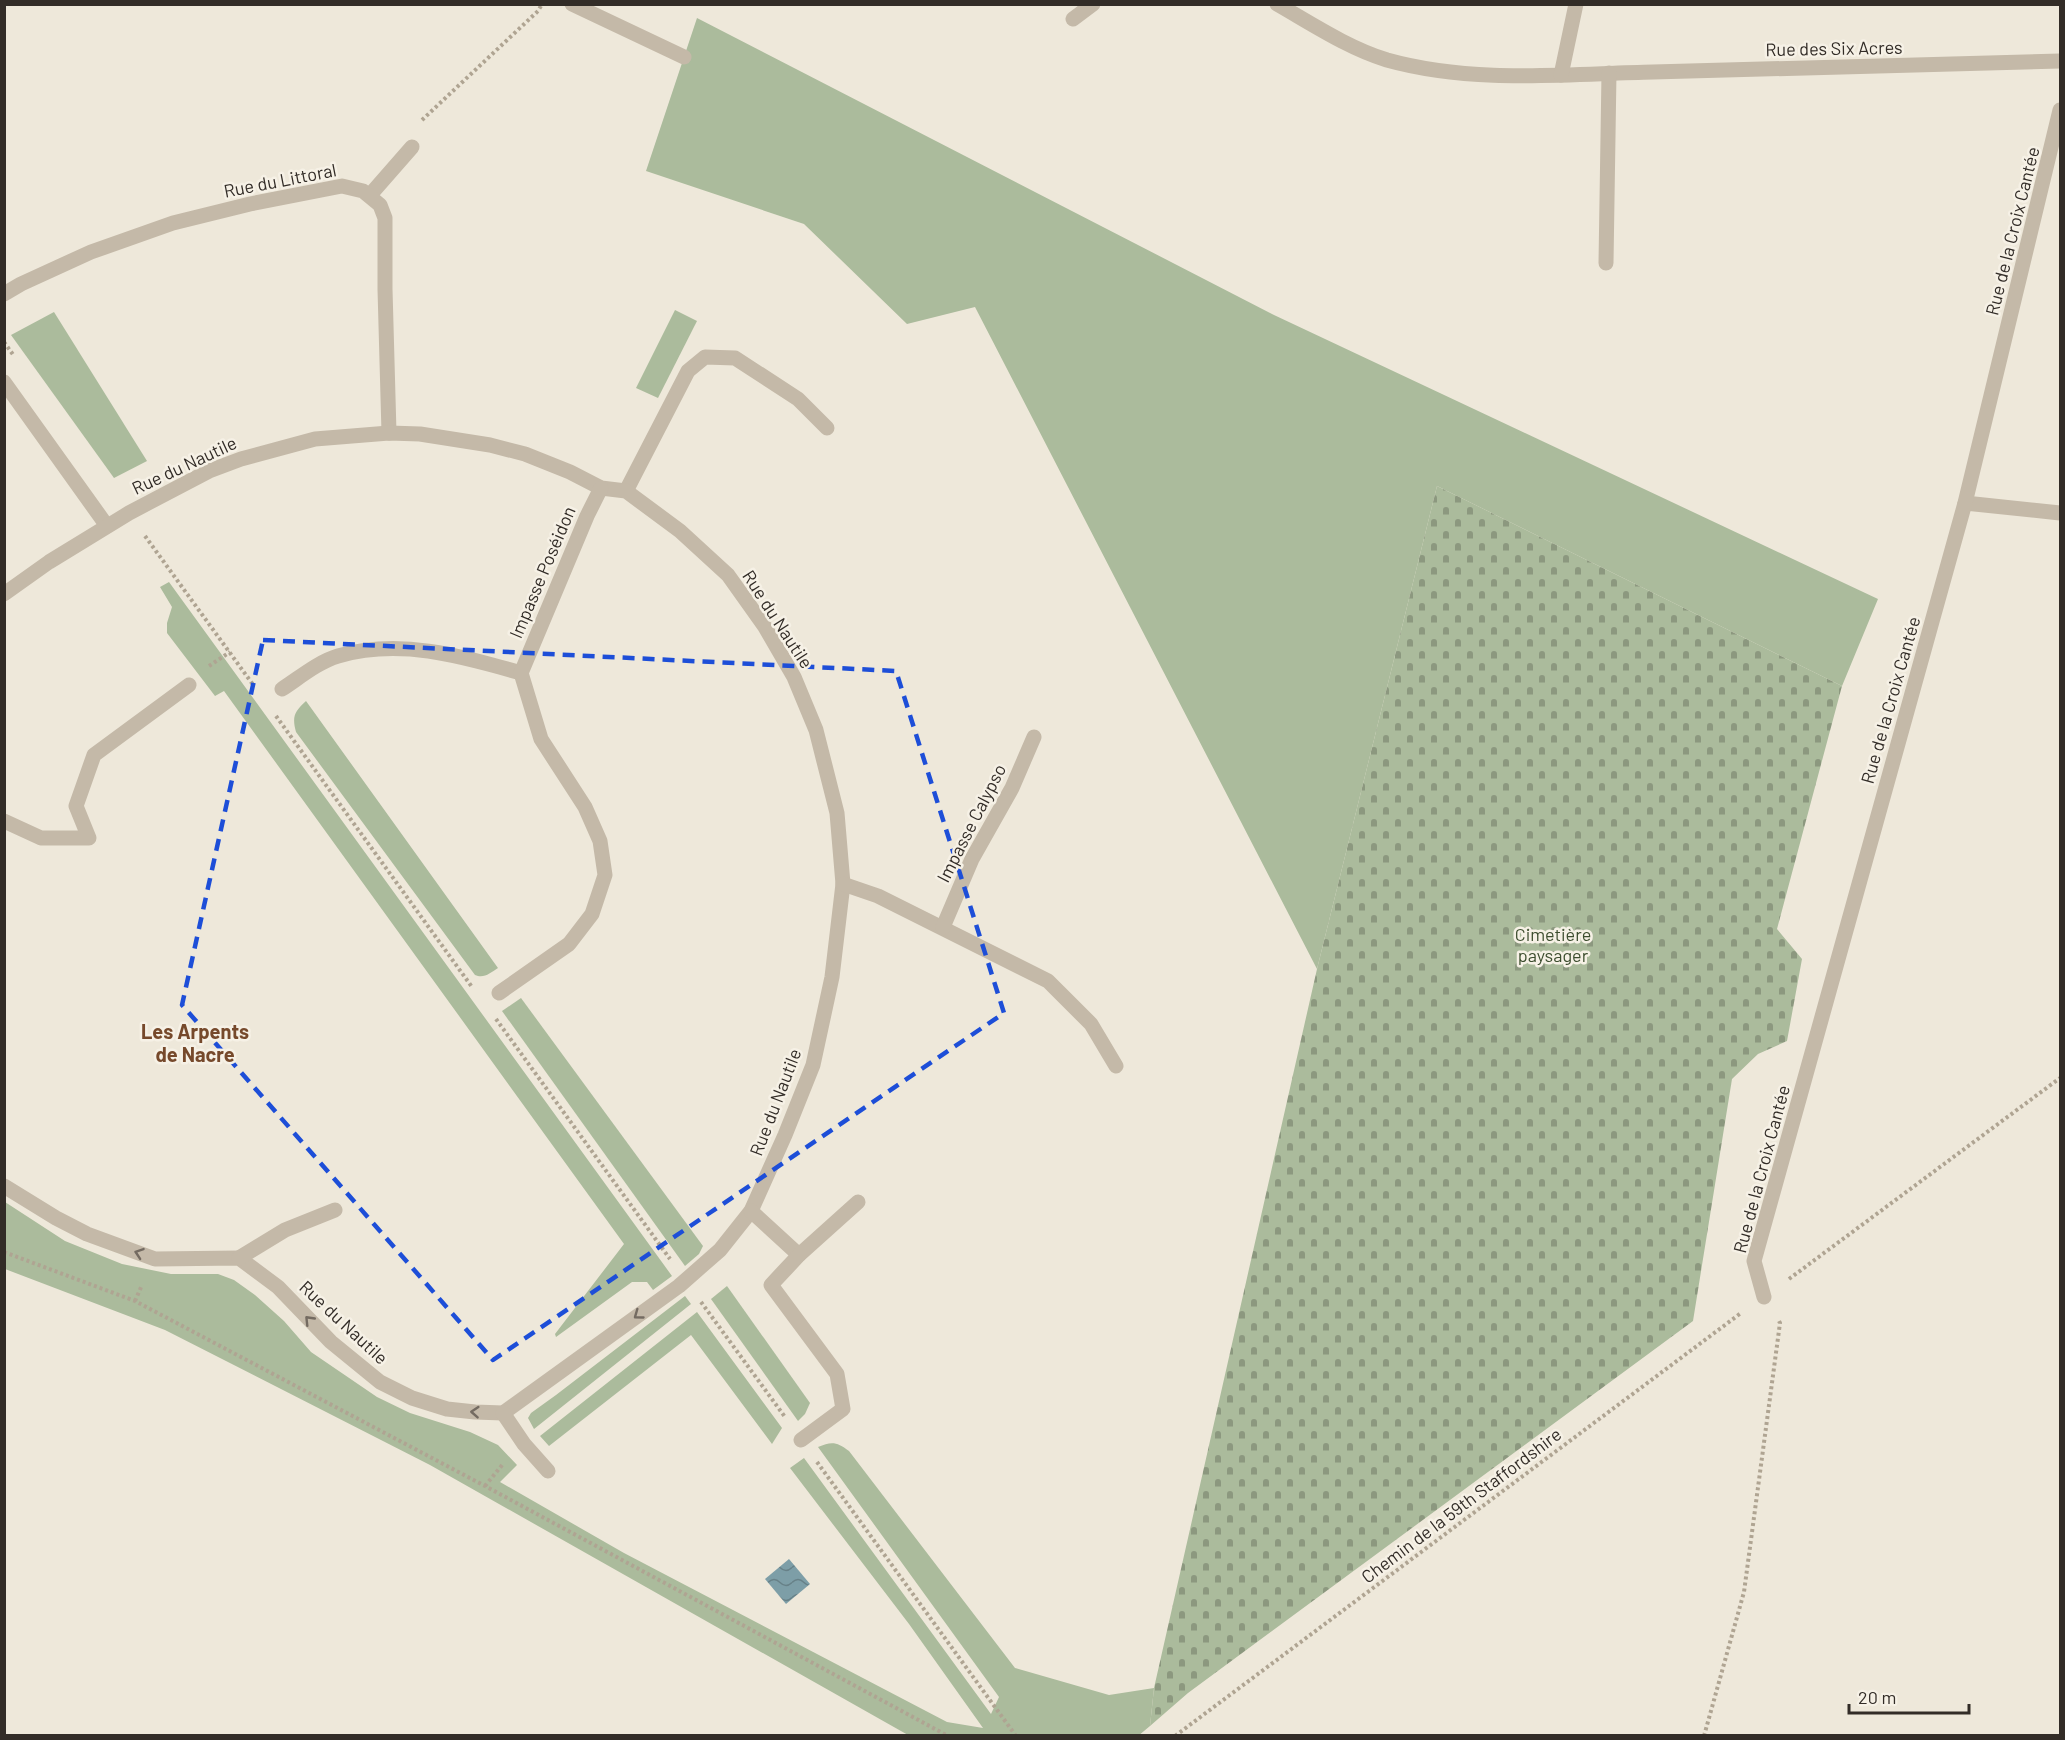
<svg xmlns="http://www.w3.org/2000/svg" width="2065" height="1740" font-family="Barlow,sans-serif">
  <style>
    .green { fill: #abbb9c }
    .cemetery { fill: url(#cemetery-stones) }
    .water { fill: url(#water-waves) }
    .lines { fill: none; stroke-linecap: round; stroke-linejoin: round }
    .path { stroke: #afa492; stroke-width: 4; stroke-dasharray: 3 3; stroke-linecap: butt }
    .minor { stroke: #c4b9a8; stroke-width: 15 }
    .oneway { stroke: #746b61 }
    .marked { fill: none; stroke: #1d4ed8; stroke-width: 4.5; stroke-dasharray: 12 8; stroke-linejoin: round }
    .labels { text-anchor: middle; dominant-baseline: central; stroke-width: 5; stroke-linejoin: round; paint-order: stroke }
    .street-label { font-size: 18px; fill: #322c27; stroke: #f6f1e6 }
    .park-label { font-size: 18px; fill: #3c4d2e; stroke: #f6f1e6 }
    .neighbourhood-label { font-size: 20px; font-weight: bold; fill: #76492b; stroke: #f6f1e6 }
  </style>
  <defs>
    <pattern id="cemetery-stones" width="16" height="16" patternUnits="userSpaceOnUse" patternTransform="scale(1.5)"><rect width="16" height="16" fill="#abbb9c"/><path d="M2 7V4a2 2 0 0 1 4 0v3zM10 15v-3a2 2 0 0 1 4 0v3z" fill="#8c987f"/></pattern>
    <pattern id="water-waves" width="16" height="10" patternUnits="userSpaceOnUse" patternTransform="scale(1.5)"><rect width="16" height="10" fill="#7d9ea7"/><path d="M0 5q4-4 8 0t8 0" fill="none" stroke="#678188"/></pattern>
  </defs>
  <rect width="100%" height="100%" fill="#eee8da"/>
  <!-- green -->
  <g class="green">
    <path d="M697 18 1274 315 1878 599 1842 686 1437 486 1317 969 975 307 907 324 804 224 646 171Z"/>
    <path d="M675 310 697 321 658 398 636 388Z"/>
    <path d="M54 312 147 461 114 478 11 335Z"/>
    <path d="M169 582 672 1276 653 1290 647 1282H632L556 1337 555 1334 624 1244 224 691 215 696 167 633V623L172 607 160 587Z"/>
    <path d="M306 701 498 968C490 973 484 979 475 975L296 732C292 717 294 712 306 701Z"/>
    <path d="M521 998 703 1246 699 1254 685 1266 502 1011Z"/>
    <path d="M5 1202 65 1241 122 1264 171 1274H218L234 1280 255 1295 284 1321 311 1352 377 1397 410 1413 470 1432 498 1445 517 1465 500 1482 624 1553 947 1722 983 1728 909 1624 790 1468 804 1458 991 1714 999 1697 818 1447C832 1441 837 1442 849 1451L1015 1668 1109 1695 1154 1688 1150 1726 1138 1736 908 1735 430 1465 165 1330 5 1269Z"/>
    <path d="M727 1286 810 1403 805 1414 798 1421 711 1299Z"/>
    <path d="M685 1296 691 1304 534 1429 528 1418 531 1413 556 1395Z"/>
    <path d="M697 1312 782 1428 772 1444 691 1335 549 1446 540 1436Z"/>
  </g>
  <!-- cemetery -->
  <path class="cemetery" d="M1437 486 1842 686 1777 929 1802 959 1787 1041 1758 1054 1732 1079 1693 1321 1188 1693 1150 1726 1154 1688 1317 969Z"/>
  <!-- water -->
  <path class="water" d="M789 1559 810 1584 786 1604 765 1579Z"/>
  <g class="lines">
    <!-- path -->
    <g class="path">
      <path d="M422 120 538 11 542 4"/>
      <path d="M4 342 14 356"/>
      <path d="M145 536 254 686"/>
      <path d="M209 666 230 652"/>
      <path d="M276 716 472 987"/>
      <path d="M496 1019 670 1259"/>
      <path d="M4 1252 135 1301 485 1486 948 1736"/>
      <path d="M1789 1279 2060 1078"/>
      <path d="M135 1301 142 1285"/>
      <path d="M701 1302 785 1417"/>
      <path d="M817 1462 1016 1736"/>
      <path d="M485 1486 503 1464"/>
      <path d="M1175 1736 1741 1313"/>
      <path d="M1704 1736 1744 1592 1780 1323 1779 1321"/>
    </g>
    <!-- minor -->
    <g class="minor">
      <path d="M572 4 684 57"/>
      <path d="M1277 4C1312 24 1348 48 1387 60 1473 84 1564 74 1653 72 1789 69 1925 65 2060 61"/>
      <path d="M1073 19 1093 4"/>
      <path d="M1561 75 1576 4"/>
      <path d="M370 195 412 147"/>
      <path d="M1606 263 1609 73"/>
      <path d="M4 294 21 284 91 252 173 223 250 204 342 186 363 191 380 205 385 218V289L389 433"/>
      <path d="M4 382 107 526"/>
      <path d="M626 491 688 371 705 357 735 358 798 399 827 428"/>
      <path d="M1965 503 2060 513"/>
      <path d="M4 594 49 562 129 513 209 471 241 459 315 439 389 433 420 434 490 445 525 454 570 472 601 488 626 491 680 531 728 575 765 627 794 677 816 730 837 813 843 884 832 977 813 1065 785 1135 751 1211 720 1250 679 1286 503 1413 475 1412 447 1409 412 1398 380 1382 331 1342 278 1287 239 1258 155 1259 87 1234 56 1218 4 1186"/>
      <path d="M282 689C299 678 318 662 338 656 400 638 461 656 521 673"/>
      <path d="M4 821 41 838H89L76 806 94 755 189 685"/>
      <path d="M843 884 878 896 1048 981 1091 1024 1116 1066"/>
      <path d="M943 927 972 859 1012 788 1034 737"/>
      <path d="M499 993 569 944 592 914 605 875 600 841 585 807 541 739 521 673 587 516 601 488"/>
      <path d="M751 1211 799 1255"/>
      <path d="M239 1258 285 1230 335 1210"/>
      <path d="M1764 1297 1754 1261 1965 503 2060 110"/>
      <path d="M503 1413 524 1444 548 1471"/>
      <path d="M801 1440 843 1409 837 1374 771 1285 799 1255 858 1202"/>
    </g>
  </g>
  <!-- one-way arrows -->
  <defs><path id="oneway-chevron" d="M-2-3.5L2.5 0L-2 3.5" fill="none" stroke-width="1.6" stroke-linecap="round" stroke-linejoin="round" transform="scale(1.5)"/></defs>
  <g class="oneway">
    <use href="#oneway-chevron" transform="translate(139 1253) rotate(-161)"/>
    <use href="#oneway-chevron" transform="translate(638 1315) rotate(144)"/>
    <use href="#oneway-chevron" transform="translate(309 1320) rotate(-134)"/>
    <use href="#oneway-chevron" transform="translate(475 1412) rotate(-176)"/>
  </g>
  <!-- marked area -->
  <path class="marked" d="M263 640 896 671 1004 1013 493 1360 182 1005Z"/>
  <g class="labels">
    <!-- street labels -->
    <g class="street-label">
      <text transform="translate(1834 48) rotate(-1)">Rue des Six Acres</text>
      <text transform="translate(280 180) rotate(-11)">Rue du Littoral</text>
      <text transform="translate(2012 231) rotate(-76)">Rue de la Croix Cantée</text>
      <text transform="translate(184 465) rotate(-25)">Rue du Nautile</text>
      <text transform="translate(542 572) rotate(-67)">Impasse Poséidon</text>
      <text transform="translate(778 619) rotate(57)">Rue du Nautile</text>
      <text transform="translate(1890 700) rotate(-74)">Rue de la Croix Cantée</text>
      <text transform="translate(971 823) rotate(-63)">Impasse Calypso</text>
      <text transform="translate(775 1102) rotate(-69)">Rue du Nautile</text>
      <text transform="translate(1761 1169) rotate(-75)">Rue de la Croix Cantée</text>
      <text transform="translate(344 1322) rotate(43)">Rue du Nautile</text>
      <text transform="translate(1461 1505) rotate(-37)">Chemin de la 59th Staffordshire</text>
    </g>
    <!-- park labels -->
    <g class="park-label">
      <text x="1553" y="934">Cimetière<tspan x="1553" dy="21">paysager</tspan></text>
    </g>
    <!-- neighbourhood labels -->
    <g class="neighbourhood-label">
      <text x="195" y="1031">Les Arpents<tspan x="195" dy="23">de Nacre</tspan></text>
    </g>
  </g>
  <!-- border -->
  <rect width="2065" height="1740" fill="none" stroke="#322c27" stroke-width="12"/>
  <!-- scale -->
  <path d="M1849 1704v9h120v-9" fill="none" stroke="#322c27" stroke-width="3"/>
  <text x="1858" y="1704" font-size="18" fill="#322c27" stroke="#f6f1e6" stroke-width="4.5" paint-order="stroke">20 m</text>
</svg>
